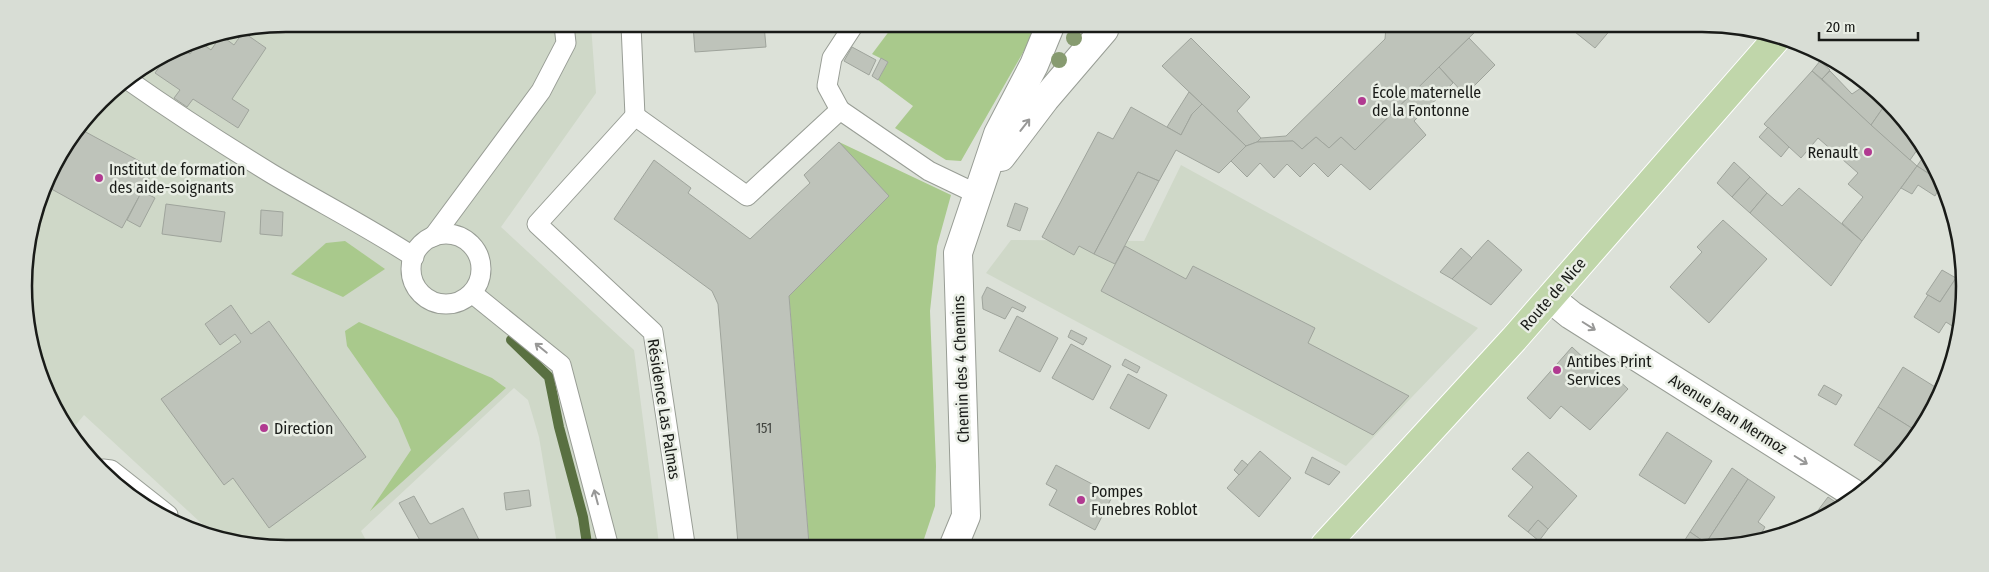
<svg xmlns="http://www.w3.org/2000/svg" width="1989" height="572" font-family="'Fira Sans Condensed',sans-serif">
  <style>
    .built { fill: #cfd8c8 }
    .green { fill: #a9c98c }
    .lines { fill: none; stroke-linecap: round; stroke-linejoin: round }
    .stream { stroke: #597041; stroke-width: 10 }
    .building { fill: #bec3ba; stroke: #9fa49c }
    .service-casing { stroke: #989d95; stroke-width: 21 }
    .minor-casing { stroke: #989d95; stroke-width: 30 }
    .primary-casing { stroke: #fff; stroke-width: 30 }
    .service { stroke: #fff; stroke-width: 19 }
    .minor { stroke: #fff; stroke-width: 28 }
    .primary { stroke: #c0d6aa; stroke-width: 28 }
    .tree { fill: #879b70 }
    .oneway { stroke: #989897 }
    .poi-dot { fill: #b13a91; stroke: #e9eee5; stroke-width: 2 }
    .labels { text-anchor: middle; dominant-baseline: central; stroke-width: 5; stroke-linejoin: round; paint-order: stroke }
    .number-label { font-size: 14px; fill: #424540 }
    .poi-label { font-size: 16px; fill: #191b18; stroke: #e9eee5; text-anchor: start }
    .street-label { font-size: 16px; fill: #191b18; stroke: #e9eee5 }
    .rim { fill: none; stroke: #191b18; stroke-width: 2.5 }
  </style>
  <rect width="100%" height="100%" fill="#dce1d8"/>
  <!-- built -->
  <g class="built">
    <path d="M286 24 591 25 596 93 501 227 634 350 659 544H557L539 437 528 400 514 388 361 531 368 544 235 543 213 534 84 415 71 431 33 354 24 269 51 170 113 89 186 44Z"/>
    <path d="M1181 165 1478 328 1346 466 986 273 1011 240 1144 241Z"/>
  </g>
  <!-- green -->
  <g class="green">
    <path d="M893 26H1032L1033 35 961 161 946 160 895 128 913 106 878 80 888 62 872 54Z"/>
    <path d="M839 142 951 195 937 246 930 311 936 466 935 506 922 545 809 544 789 296Z"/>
    <path d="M345 241 385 269 343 297 291 274 326 243Z"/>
    <path d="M359 322 492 378 506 388 370 511 411 450 398 419 347 346 345 331Z"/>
  </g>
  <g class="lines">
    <!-- stream -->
    <path class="stream" d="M511 340 549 377 559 427 583 517 587 544"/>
  </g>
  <!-- building -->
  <g class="building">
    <path d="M693 25H764L766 47 695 52Z"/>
    <path d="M1386 27 1479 28 1355 150 1341 137 1329 148 1316 137 1302 149 1293 141 1257 142 1261 138 1286 136 1385 39Z"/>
    <path d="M1570 28H1612L1595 48Z"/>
    <path d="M243 32 266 48 232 99 249 110 238 128 193 99 187 107 174 98 180 90 155 73 167 56 180 47 190 54 199 41 211 50 220 37 222 36 234 45Z"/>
    <path d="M1191 38 1250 97 1237 111 1261 138 1257 142 1246 146 1162 66Z"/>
    <path d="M1469 38 1495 65 1465 95 1439 67Z"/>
    <path d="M852 47 876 60 869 75 844 61Z"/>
    <path d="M881 58 888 62 878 80 872 76Z"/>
    <path d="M1820 61 1830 70 1822 79 1812 71Z"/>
    <path d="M1439 67 1453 83 1414 121 1426 135 1370 190 1341 164 1328 177 1314 163 1300 177 1287 164 1274 178 1260 163 1247 177 1231 161 1246 146 1257 142 1293 141 1302 149 1316 137 1329 148 1341 137 1355 150Z"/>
    <path d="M1812 71 1917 166 1862 241 1842 223 1863 197 1848 184 1858 173 1818 138 1801 158 1764 124Z"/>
    <path d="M1830 71 1852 94 1864 86 1885 105 1871 125 1822 79Z"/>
    <path d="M1189 92 1202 104 1192 114 1181 135 1167 127Z"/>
    <path d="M1202 104 1246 146 1219 173 1176 150 1159 181 1138 172 1094 254 1079 246 1074 255 1042 237 1098 132 1113 139 1131 107 1181 135 1192 114Z"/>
    <path d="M1885 105 1921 140 1922 143 1910 160 1871 125Z"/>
    <path d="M1768 127 1789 147 1781 157 1759 137Z"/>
    <path d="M82 130 154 169 122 228 46 186 51 170Z"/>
    <path d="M839 142 889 196 789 296 809 544H738L718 304 712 291 614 219 654 160 691 188 688 193 750 239 810 183 804 175Z"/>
    <path d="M1926 153 1937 179 1917 166Z"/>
    <path d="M1734 162 1750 177 1732 197 1717 183Z"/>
    <path d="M1917 166 1937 179 1940 187 1935 196 1918 185 1912 194 1901 188Z"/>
    <path d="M1138 172 1159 181 1115 264 1094 254Z"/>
    <path d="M1750 177 1767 193 1750 213 1732 197Z"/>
    <path d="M1799 188 1862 241 1831 286 1750 213 1767 193 1782 206Z"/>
    <path d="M142 191 155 198 140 227 127 220Z"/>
    <path d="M1015 203 1028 208 1020 231 1007 226Z"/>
    <path d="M166 204 225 212 221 242 162 234Z"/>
    <path d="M261 210 283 212 282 236 260 234Z"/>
    <path d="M1723 220 1767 259 1709 323 1670 287 1702 252 1697 247Z"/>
    <path d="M1488 240 1522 270 1491 305 1452 279Z"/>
    <path d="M1125 246 1186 279 1193 266 1315 328 1308 343 1409 396 1373 435 1101 291Z"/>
    <path d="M1461 248 1472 258 1452 279 1440 272Z"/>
    <path d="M1942 270 1956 278 1940 302 1926 294Z"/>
    <path d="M1956 278 1960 281V331L1946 322 1939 333 1914 317 1928 295 1940 302Z"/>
    <path d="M987 287 1026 307 1023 312 1012 307 1005 319 983 309 982 297Z"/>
    <path d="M231 305 251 334 269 321 366 457 269 528 233 478 224 485 161 399 241 342 235 334 220 345 205 324Z"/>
    <path d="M1017 316 1058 338 1040 372 999 351Z"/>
    <path d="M1071 330 1087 338 1083 345 1068 337Z"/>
    <path d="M1071 344 1111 366 1093 400 1052 378Z"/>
    <path d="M1572 347 1608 381 1613 375 1628 389 1590 430 1561 406 1550 419 1527 398Z"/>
    <path d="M1125 359 1140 367 1137 373 1122 365Z"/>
    <path d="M1903 367 1940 390 1935 405 1918 432 1878 407Z"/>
    <path d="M1128 374 1167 395 1149 429 1110 408Z"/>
    <path d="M1824 385 1842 395 1836 405 1818 395Z"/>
    <path d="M1878 407 1918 432 1889 467 1854 445Z"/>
    <path d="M1667 432 1712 461 1685 504 1639 475Z"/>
    <path d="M1260 451 1291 478 1259 517 1227 488Z"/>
    <path d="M1528 452 1577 496 1548 529 1538 520 1528 532 1508 516 1533 487 1512 469Z"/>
    <path d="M1312 457 1340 472 1329 485 1305 473Z"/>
    <path d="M1242 460 1248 465 1239 475 1234 470Z"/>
    <path d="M1056 465 1113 495 1095 530 1049 505 1057 490 1046 484Z"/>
    <path d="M1732 468 1748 479 1706 543 1690 532Z"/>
    <path d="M1748 479 1775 497 1758 522 1765 527 1757 541 1737 546H1681L1690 532 1706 543Z"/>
    <path d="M529 490 531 506 506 510 504 493Z"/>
    <path d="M414 496 429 523 431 524 463 508 481 544H422L399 503Z"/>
    <path d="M1828 497 1840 505 1827 514 1819 509Z"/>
    <path d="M1819 509 1827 514 1810 524Z"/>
    <path d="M1538 520 1548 529 1539 541 1528 532Z"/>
  </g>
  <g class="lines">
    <defs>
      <g id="service">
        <path d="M631 25 635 116"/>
        <path d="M128 80C175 113 223 144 272 174 319 202 368 227 414 257"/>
        <path d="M840 110 827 86 832 58 853 26"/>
        <circle cx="446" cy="269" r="35"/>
        <path d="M433 237 541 91 566 43 564 25"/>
        <path d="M472 293 561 365 608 544"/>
        <path d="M103 469 111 470 168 515"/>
        <path d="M685 544 653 332 537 224 635 116 747 196 840 110 929 171 977 194"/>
      </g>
      <g id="minor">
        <path d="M1001 157 1045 99 1104 30 1103 27"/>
        <path d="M1550 298 1571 315 1856 495"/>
        <path d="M954 545 966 516 958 253 998 134 1034 65 1050 26"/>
      </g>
      <path id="primary" d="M1325 545 1514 339 1777 38"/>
    </defs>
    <!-- service casing -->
    <use href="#service" class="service-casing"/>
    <!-- minor casing -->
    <use href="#minor" class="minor-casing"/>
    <!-- primary casing -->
    <use href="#primary" class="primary-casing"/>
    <!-- service -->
    <use href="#service" class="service"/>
    <!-- minor -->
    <use href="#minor" class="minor"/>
    <!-- primary -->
    <use href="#primary" class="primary"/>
  </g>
  <!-- trees -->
  <g class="tree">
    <circle cx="1074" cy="38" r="8"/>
    <circle cx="1059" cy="60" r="8"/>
  </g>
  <!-- one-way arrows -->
  <defs><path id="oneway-shaft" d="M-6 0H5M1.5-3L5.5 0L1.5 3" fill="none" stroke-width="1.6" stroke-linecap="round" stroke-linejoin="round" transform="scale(1.25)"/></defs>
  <g class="oneway">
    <use href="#oneway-shaft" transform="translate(1025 125) rotate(-52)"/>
    <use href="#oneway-shaft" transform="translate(1589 326) rotate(32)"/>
    <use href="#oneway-shaft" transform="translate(541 348) rotate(-141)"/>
    <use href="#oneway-shaft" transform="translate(1801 460) rotate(32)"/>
    <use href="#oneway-shaft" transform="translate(596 497) rotate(-105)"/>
  </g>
  <!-- markers -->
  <g class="poi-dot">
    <circle cx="1362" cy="101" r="5"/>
    <circle cx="1868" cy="152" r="5"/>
    <circle cx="99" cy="178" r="5"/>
    <circle cx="1557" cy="370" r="5"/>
    <circle cx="264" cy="428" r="5"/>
    <circle cx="1081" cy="500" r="5"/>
  </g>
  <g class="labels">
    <!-- number labels -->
    <g class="number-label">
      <text x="764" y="428">151</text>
    </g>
    <!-- poi labels -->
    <g class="poi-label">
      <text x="1372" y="92">École maternelle<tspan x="1372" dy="18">de la Fontonne</tspan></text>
      <text x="1858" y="152" text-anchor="end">Renault</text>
      <text x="109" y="169">Institut de formation<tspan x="109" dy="18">des aide-soignants</tspan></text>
      <text x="1567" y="361">Antibes Print<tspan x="1567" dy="18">Services</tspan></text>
      <text x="274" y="428">Direction</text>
      <text x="1091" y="491">Pompes<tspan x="1091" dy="18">Funebres Roblot</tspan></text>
    </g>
    <!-- street labels -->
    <g class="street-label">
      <text transform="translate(1553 294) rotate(-49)">Route de Nice</text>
      <text transform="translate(961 369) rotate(-92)">Chemin des 4 Chemins</text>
      <text transform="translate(664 409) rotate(81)">Résidence Las Palmas</text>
      <text transform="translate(1728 414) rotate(32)">Avenue Jean Mermoz</text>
    </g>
  </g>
  <!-- crop -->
  <path d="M0 0H1989V572H0ZM286 32H1702A254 254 0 0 1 1956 286V286A254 254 0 0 1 1702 540H286A254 254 0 0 1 32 286V286A254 254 0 0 1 286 32Z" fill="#d8ddd5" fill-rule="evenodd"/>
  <path class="rim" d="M286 32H1702A254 254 0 0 1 1956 286V286A254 254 0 0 1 1702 540H286A254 254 0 0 1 32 286V286A254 254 0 0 1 286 32Z"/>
  <!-- scale -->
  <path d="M1819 32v8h99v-8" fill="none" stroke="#191b18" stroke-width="2.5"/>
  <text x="1826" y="32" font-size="15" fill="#191b18" stroke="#e9eee5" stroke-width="4" paint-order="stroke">20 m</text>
</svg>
